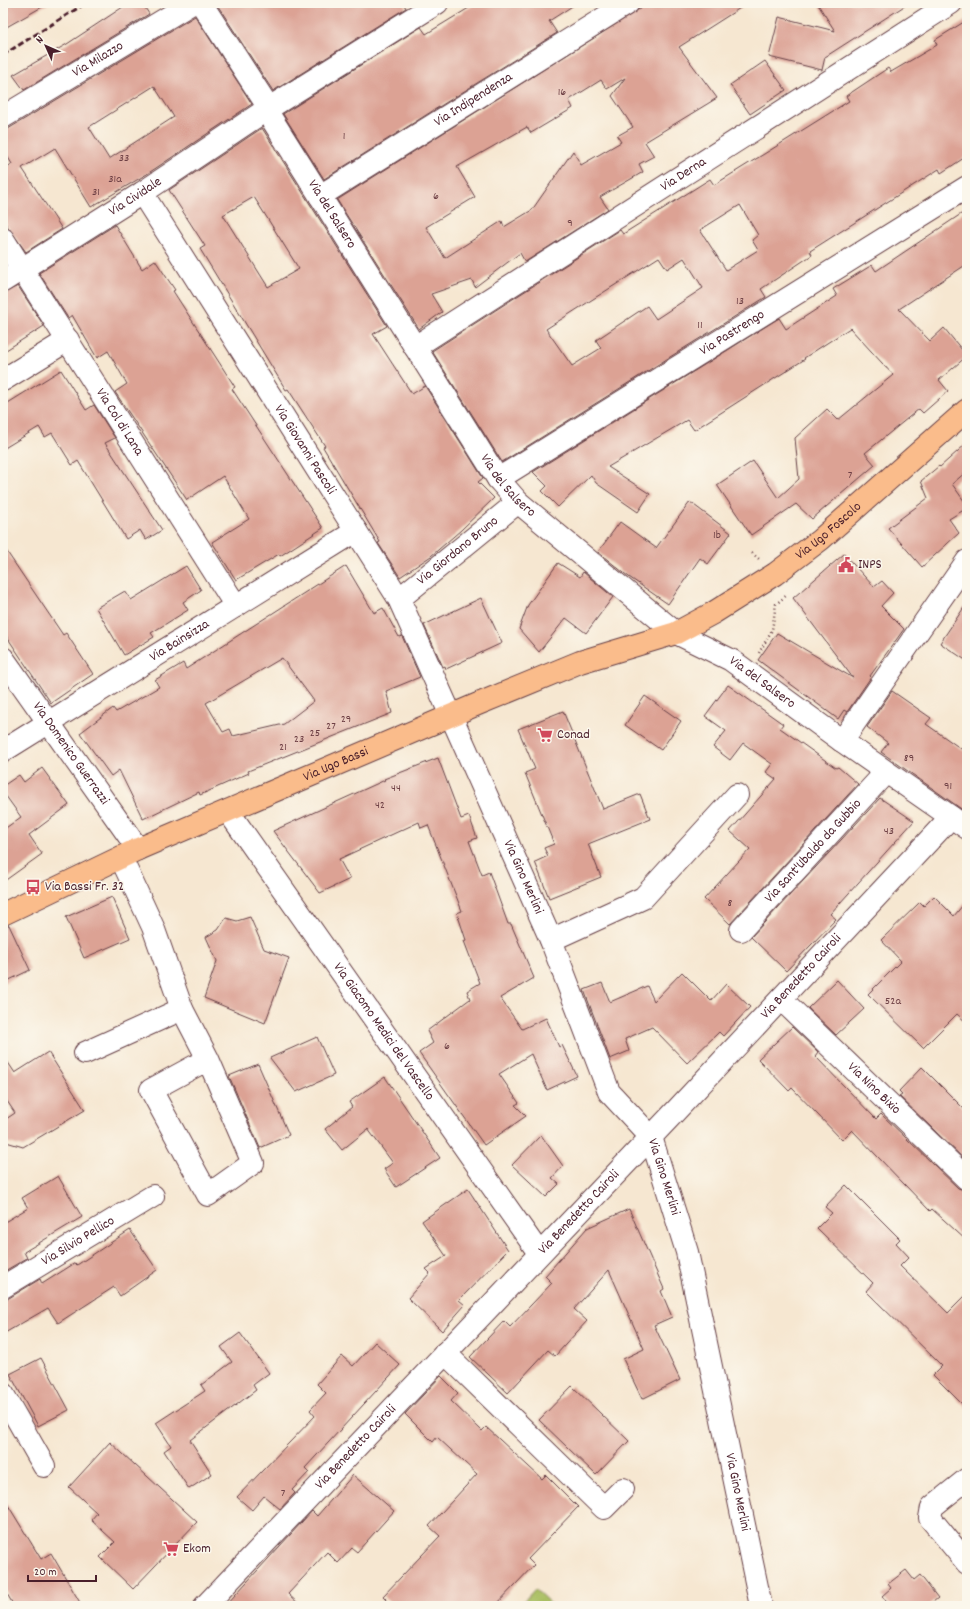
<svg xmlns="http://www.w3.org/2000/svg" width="970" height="1609" font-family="Dekko,sans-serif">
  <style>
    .green { fill: #aabf63; stroke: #7a6f47 }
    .building { fill: #dca294; fill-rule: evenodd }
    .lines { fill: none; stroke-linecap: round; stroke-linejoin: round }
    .minor-casing { stroke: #643d44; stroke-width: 24 }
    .major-casing { stroke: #643d44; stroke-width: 24 }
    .path { stroke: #643d44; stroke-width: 2.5; stroke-dasharray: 1 3; stroke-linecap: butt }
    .minor { stroke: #fff; stroke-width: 22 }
    .major { stroke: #fabc8b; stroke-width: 22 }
    .rail { stroke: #4a1f2b; stroke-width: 3; stroke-dasharray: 6 3; stroke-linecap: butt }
    .labels { text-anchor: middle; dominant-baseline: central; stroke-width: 3; stroke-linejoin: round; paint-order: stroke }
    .number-label { font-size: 12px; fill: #6e4045 }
    .street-label { font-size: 14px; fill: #4a1f2b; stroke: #fbf7ec }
    .poi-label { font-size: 14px; fill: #4a1f2b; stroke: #fbf7ec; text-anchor: start }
  </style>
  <rect width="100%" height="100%" fill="#fbf7ec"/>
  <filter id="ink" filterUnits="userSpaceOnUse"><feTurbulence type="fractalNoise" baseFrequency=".025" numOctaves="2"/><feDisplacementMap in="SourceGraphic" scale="8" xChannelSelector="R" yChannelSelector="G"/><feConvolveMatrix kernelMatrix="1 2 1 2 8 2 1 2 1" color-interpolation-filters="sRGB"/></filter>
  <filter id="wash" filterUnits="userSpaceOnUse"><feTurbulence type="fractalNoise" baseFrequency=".012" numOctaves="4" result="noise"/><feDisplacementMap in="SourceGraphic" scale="16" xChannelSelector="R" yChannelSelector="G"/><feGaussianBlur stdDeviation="0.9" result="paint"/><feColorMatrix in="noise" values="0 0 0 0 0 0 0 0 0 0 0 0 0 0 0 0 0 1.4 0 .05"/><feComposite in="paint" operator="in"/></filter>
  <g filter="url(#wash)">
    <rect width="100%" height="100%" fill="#f6e7d1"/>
    <!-- green -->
    <path class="green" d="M535 1589 553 1606H519Z"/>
    <g id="blocks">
      <!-- building -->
      <g class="building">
        <path d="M3 3H49L3 29Z"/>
        <path d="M129 3H142L149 14 24 90 13 75 67 44Z"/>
        <path d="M216 3H403L406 8 273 91Z"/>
        <path d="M477 3H577L549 21 557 33 324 179 283 114 421 27 426 34Z"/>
        <path d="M649 3H748L679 47 717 98 645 142 654 156 639 164 643 172 600 197 608 209 525 262 520 253 475 287 472 280 431 294 442 312 419 329 337 200ZM625 78 612 96 633 127 617 136 621 142 581 165 573 151 532 210 504 227 502 221 445 258 426 227 475 197 457 167 527 127 531 133 573 108 569 100 601 80 607 89Z"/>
        <path d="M817 3H909L825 57 822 70 769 57 779 17 835 31Z"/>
        <path d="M195 16 252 104 147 174 91 207 55 148 22 168 62 229 26 252 3 220V169L12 164 3 149V132ZM154 86 174 117 109 159 89 127Z"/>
        <path d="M967 20V156L941 173 939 169 810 251 812 255 761 289 766 297 502 462 432 351 620 230 623 234 710 179 714 185 785 141 849 101 846 96 888 68 891 72 937 45 935 40ZM740 205 758 235 752 240 758 250 726 270 700 230ZM659 257 667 269 684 258 703 288 656 319 647 306 596 340 601 348 572 366 546 329Z"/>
        <path d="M765 61 786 90 750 114 730 85Z"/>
        <path d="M262 128 387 326 373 334 412 394 425 386 483 478 478 482 494 498 461 530 431 556 400 577 378 543 380 542 323 447 325 446 288 389 286 390 200 249 205 246 169 190ZM254 197 299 269 268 287 223 215Z"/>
        <path d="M967 210V264L899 309 930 341 944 328 967 356 939 380 948 391 923 413 919 409 865 453 875 465 812 519 796 504 751 535 717 485 753 461 778 498 799 479 795 438 827 409 838 420 893 375 850 328 804 358 805 359 694 430 687 420 608 467 650 494 638 512 596 483 591 475 558 507 542 491 547 486 533 472 779 318 786 329 837 296 833 289 872 265 876 271Z"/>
        <path d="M115 225 142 269 155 260 175 290 173 291 235 387 232 389 323 528 280 556 279 554 236 580 212 542 249 519 223 476 187 500 115 392 127 384 108 351 97 358 72 315 68 318 39 273Z"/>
        <path d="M18 286 44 326 3 352V293Z"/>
        <path d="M61 370 86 410 94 405 115 438 105 443 162 530 146 540 140 530 126 539 78 461 72 465 52 433 45 437 39 427 3 449V406Z"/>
        <path d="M967 443V471L952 484 967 505V508L949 519 959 533 922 567 888 528 928 498 921 481 939 466 940 467Z"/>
        <path d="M690 502 731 533 708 564 700 558 668 604 629 577 598 552 620 522 656 548Z"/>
        <path d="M3 546 63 635 66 633 93 674 51 703 3 631Z"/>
        <path d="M844 554 874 587 882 581 893 593 881 606 904 629 870 676 871 677 847 712 844 710 838 719 758 660 777 633 853 678 793 598Z"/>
        <path d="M558 563 580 577 583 572 613 597 586 633 566 618 539 652 519 629 528 605Z"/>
        <path d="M186 566 201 590 183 602 188 610 151 633 154 637 124 655 96 608 125 591 131 600Z"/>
        <path d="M346 566 374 613 383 608 399 637 402 636 420 677 386 691 392 713 248 771 249 773 200 795 199 792 143 819 119 770 111 776 80 733 113 708 116 712 159 687 155 680 183 663 186 669ZM282 658 314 701 284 724 233 736 230 729 223 732 206 703Z"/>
        <path d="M481 598 502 643 446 669 445 666 443 667 424 625Z"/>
        <path d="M967 603V661L940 643Z"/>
        <path d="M728 685 783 724 780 728 836 768 838 767 858 784 730 924 704 899 750 849 730 831 776 779 766 772 772 764 743 743 730 760 713 747 726 731 705 716Z"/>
        <path d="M892 691 931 718 926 724 967 753V813L881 752 888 743 867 727Z"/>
        <path d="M645 696 681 721 661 750 625 725Z"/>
        <path d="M563 711 603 809 640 794 650 819 588 844 601 877 549 898 535 862 548 856 544 848 554 844 525 773 535 769 518 729Z"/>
        <path d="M438 758 461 819 469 816 477 838 469 841 482 875 489 872 508 924H511L534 978 500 998 522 1029 546 1018 559 1047 562 1045 577 1076 547 1090 531 1054 499 1074 519 1103 515 1105 526 1116 484 1145 419 1053 433 1043 427 1031 470 999 467 991 480 983 464 941 466 940 457 913 462 911 428 825 421 828 419 822 339 859 350 879 320 893 273 831 385 780 384 779Z"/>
        <path d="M42 768 69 805 29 835 42 854 3 882V830L21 817 3 792V786L19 775 24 782Z"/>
        <path d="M880 798 914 821 830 914 836 919 786 971 751 937Z"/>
        <path d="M934 896 954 916 967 900V1023L957 1014 923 1048 868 994 901 961 881 940 920 902 924 906Z"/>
        <path d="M112 897 130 938 84 958 66 917Z"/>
        <path d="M250 917 264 949 289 958 265 1023 204 998 217 961 206 937 218 930 226 918 237 921Z"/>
        <path d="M9 925 30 970 3 983V926Z"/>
        <path d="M682 972 711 1001 726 984 750 1007 723 1036 719 1032 687 1063 652 1027 625 1039 629 1051 610 1059 584 990 602 983 610 1002 647 986 654 1001Z"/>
        <path d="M837 980 864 1009 836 1035 808 1008Z"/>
        <path d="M792 1027 818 1052 815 1056 876 1119 881 1114 958 1188 967 1191V1241L932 1209 930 1211 852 1130 842 1140 792 1088 789 1091 758 1059Z"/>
        <path d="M317 1037 334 1075 296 1092 270 1058Z"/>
        <path d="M48 1052 85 1110 23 1147 3 1141V1121L15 1113 3 1095V1055L15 1073Z"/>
        <path d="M258 1064 289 1135 260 1148 229 1076Z"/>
        <path d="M922 1067 967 1112V1162L899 1096 902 1094 899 1091Z"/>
        <path d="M385 1077 440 1158 396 1187 384 1169 393 1163 368 1129 342 1150 325 1129 352 1107 349 1102Z"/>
        <path d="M541 1135 563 1166 552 1178 559 1184 546 1197 512 1165Z"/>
        <path d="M58 1176 82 1217 24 1252 27 1258 3 1272V1223L28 1208 22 1198Z"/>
        <path d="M846 1185 900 1239 896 1243 909 1257 900 1266 948 1313 967 1294V1409L933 1375 942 1366 866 1291 873 1283 817 1228 832 1213 825 1207Z"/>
        <path d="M468 1189 508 1250 459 1300 465 1305 442 1331 408 1298 430 1273 426 1269 446 1256 422 1221Z"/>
        <path d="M629 1209 664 1289 661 1291 672 1317 654 1325 680 1380 642 1399 623 1359 644 1349 609 1270 574 1309 587 1321 555 1356 548 1350 508 1393 470 1357 504 1321 510 1327 552 1283 545 1276 587 1228Z"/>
        <path d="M130 1230 157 1270 120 1296 114 1287 58 1323 48 1308 3 1334V1299L9 1298 40 1279 42 1284 75 1263 77 1265Z"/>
        <path d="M240 1333 269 1373 253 1385 256 1390 190 1440 212 1474 189 1489 164 1451 171 1446 156 1423 205 1391 201 1385 232 1362 221 1347Z"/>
        <path d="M375 1342 400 1365 305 1468 309 1472 292 1490 295 1493 280 1509 264 1496 252 1510 237 1497 315 1416 310 1410 326 1393 317 1384 342 1356 353 1366Z"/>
        <path d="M41 1358 69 1410 38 1426 10 1374Z"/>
        <path d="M441 1376 458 1393 451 1401 482 1431 486 1427 542 1479 546 1475 578 1507 528 1559 534 1565 495 1606H393L383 1596 440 1536 429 1526 477 1474 437 1437 433 1442 405 1414Z"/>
        <path d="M572 1386 629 1441 596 1475 539 1420Z"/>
        <path d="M110 1442 197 1522 133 1589 100 1557 115 1542 91 1520 97 1513 69 1487Z"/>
        <path d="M353 1475 394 1511 357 1552 352 1548 338 1563 327 1552 288 1594 301 1606H225L312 1511 317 1516Z"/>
        <path d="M3 1497 41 1559 51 1553 82 1606H14L3 1587Z"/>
        <path d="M906 1570 914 1580 920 1575 938 1598 928 1606H890L882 1596 891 1588 888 1584Z"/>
      </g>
    </g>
  </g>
  <g filter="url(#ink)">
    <use href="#blocks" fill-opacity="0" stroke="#643d44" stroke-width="1"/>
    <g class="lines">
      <defs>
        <g id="minor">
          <path id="s1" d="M201 3 269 108 266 110 498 479 518 502 676 633 731 660 842 741 967 828"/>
          <path d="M269 108 437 3"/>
          <path id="s2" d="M3 117 192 3"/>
          <path id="s3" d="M142 193 399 599 551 940 609 1092 651 1137 687 1252 761 1606"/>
          <path id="s4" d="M320 196 628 3"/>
          <path id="s5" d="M3 239 236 606"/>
          <path id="s6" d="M3 281 142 193 266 110"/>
          <path id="s7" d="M415 347 951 3"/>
          <path d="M3 380 68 340"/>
          <path id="s8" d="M498 479 967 187"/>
          <path id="s9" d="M399 599 518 502"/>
          <path id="s10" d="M3 658 138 849"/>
          <path d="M842 741 967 561"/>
          <path id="s11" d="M3 751 356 531"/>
          <path id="s12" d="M228 811 539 1253"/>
          <path d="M121 858 153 927 182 1009 208 1059 253 1163 208 1195 151 1090 208 1059"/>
          <path id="s13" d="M741 930 886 772"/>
          <path d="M551 940 643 898 737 795"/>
          <path id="s14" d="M781 999 967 1179"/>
          <path d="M85 1053 182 1009"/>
          <path id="s15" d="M3 1287 153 1196"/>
          <path d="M445 1353 604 1508 623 1489"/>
          <path d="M3 1394 44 1466"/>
          <path d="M967 1479 932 1507 930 1518 967 1563"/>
          <path id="s16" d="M205 1606 670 1117 951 817"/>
        </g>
        <g id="major">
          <path id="s17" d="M3 914 138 849 478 704 580 662 676 633 713 613 775 574 820 540 967 410"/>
        </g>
      </defs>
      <!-- minor casing -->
      <use href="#minor" class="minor-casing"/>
      <!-- major casing -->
      <use href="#major" class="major-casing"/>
      <!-- path -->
      <g class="path">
        <path d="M752 553 759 559"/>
        <path d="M759 653 772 630 776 604 787 595"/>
      </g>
      <!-- minor -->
      <use href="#minor" class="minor"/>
      <!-- major -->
      <use href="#major" class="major"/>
      <!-- rail -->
      <path class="rail" d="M3 55 86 3"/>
    </g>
  </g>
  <!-- icons -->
  <defs>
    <symbol id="civic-bare" viewBox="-9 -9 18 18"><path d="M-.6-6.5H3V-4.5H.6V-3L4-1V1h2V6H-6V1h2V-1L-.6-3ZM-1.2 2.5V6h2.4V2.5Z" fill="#d1495b" stroke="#fbf7ec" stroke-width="2.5" paint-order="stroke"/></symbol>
    <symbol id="supermarket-bare" viewBox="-9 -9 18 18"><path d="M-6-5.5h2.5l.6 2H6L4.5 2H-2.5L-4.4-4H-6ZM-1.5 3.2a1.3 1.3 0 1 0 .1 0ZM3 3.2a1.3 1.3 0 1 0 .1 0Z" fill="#d1495b" stroke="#fbf7ec" stroke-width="2.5" paint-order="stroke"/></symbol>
    <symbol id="bus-bare" viewBox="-9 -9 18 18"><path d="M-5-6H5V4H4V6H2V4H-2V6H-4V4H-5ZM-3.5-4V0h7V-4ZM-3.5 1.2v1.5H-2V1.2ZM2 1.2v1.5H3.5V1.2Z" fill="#d1495b" stroke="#fbf7ec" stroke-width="2.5" paint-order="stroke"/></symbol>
  </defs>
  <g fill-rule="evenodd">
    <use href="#civic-bare" x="835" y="554" width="22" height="22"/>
    <use href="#supermarket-bare" x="534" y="724" width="22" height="22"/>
    <use href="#bus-bare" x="22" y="876" width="22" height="22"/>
    <use href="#supermarket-bare" x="160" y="1538" width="22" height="22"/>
  </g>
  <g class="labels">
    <!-- number labels -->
    <g class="number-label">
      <text x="562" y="92">16</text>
      <text x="344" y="136">1</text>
      <text x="124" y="158">33</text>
      <text x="115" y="179">31a</text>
      <text x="96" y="192">31</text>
      <text x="436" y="196">6</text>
      <text x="570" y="223">9</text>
      <text x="740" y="301">13</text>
      <text x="700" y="325">11</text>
      <text x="850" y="475">7</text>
      <text x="717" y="535">1b</text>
      <text x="346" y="719">29</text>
      <text x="331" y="726">27</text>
      <text x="315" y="733">25</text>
      <text x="299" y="739">23</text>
      <text x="283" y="747">21</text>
      <text x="909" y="758">89</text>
      <text x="948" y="786">91</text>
      <text x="396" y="788">44</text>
      <text x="380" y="805">42</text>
      <text x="889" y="831">43</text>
      <text x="730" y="903">8</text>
      <text x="893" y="1001">52a</text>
      <text x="447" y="1046">6</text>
      <text x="283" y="1493">7</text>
    </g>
    <!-- street labels -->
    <g class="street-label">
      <text stroke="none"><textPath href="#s2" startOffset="111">Via Milazzo</textPath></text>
      <text stroke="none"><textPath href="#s4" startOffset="181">Via Indipendenza</textPath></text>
      <text stroke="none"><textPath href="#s7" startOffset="319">Via Derna</textPath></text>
      <text stroke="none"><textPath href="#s6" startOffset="157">Via Cividale</textPath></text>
      <text stroke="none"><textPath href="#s1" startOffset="252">Via del Salsero</textPath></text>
      <text stroke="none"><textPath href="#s8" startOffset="276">Via Pastrengo</textPath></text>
      <text stroke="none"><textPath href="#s5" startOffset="217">Via Col di Lana</textPath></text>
      <text stroke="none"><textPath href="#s3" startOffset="304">Via Giovanni Pascoli</textPath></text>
      <text stroke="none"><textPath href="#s1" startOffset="576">Via del Salsero</textPath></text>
      <text stroke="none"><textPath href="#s17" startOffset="914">Via Ugo Foscolo</textPath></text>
      <text stroke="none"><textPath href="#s9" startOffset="76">Via Giordano Bruno</textPath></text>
      <text stroke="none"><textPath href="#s11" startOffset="208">Via Bainsizza</textPath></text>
      <text stroke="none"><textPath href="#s1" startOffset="900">Via del Salsero</textPath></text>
      <text stroke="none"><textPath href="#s10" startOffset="117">Via Domenico Guerrazzi</textPath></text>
      <text stroke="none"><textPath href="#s17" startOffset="365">Via Ugo Bassi</textPath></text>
      <text stroke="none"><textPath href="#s13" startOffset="107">Via Sant'Ubaldo da Gubbio</textPath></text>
      <text stroke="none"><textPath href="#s3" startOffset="785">Via Gino Merlini</textPath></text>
      <text stroke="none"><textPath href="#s16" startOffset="867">Via Benedetto Cairoli</textPath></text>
      <text stroke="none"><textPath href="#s12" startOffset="270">Via Giacomo Medici del Vascello</textPath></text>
      <text stroke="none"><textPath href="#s14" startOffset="129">Via Nino Bixio</textPath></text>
      <text stroke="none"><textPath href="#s3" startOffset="1120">Via Gino Merlini</textPath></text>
      <text stroke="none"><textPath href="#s16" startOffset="543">Via Benedetto Cairoli</textPath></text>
      <text stroke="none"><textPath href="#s15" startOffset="88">Via Silvio Pellico</textPath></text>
      <text stroke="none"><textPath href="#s16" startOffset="219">Via Benedetto Cairoli</textPath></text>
      <text stroke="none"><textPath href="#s3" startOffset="1444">Via Gino Merlini</textPath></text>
    </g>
    <!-- poi labels -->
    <g class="poi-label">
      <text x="858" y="565">INPS</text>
      <text x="557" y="735">Conad</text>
      <text x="45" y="887">Via Bassi Fr. 32</text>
      <text x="183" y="1549">Ekom</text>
    </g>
  </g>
  <!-- margin -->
  <rect width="970" height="1609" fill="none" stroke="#fbf7ec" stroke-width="16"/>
  <!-- north arrow -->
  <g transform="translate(46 46) rotate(315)" stroke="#fbf7ec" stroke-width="3" paint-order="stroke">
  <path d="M0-3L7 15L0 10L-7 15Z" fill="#4a1f2b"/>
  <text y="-6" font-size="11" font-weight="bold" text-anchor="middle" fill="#4a1f2b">N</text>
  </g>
  <!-- scale -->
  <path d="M28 1575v6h68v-6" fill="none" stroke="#4a1f2b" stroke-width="2"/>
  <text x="34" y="1575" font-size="12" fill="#4a1f2b" stroke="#fbf7ec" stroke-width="3" paint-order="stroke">20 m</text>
</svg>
